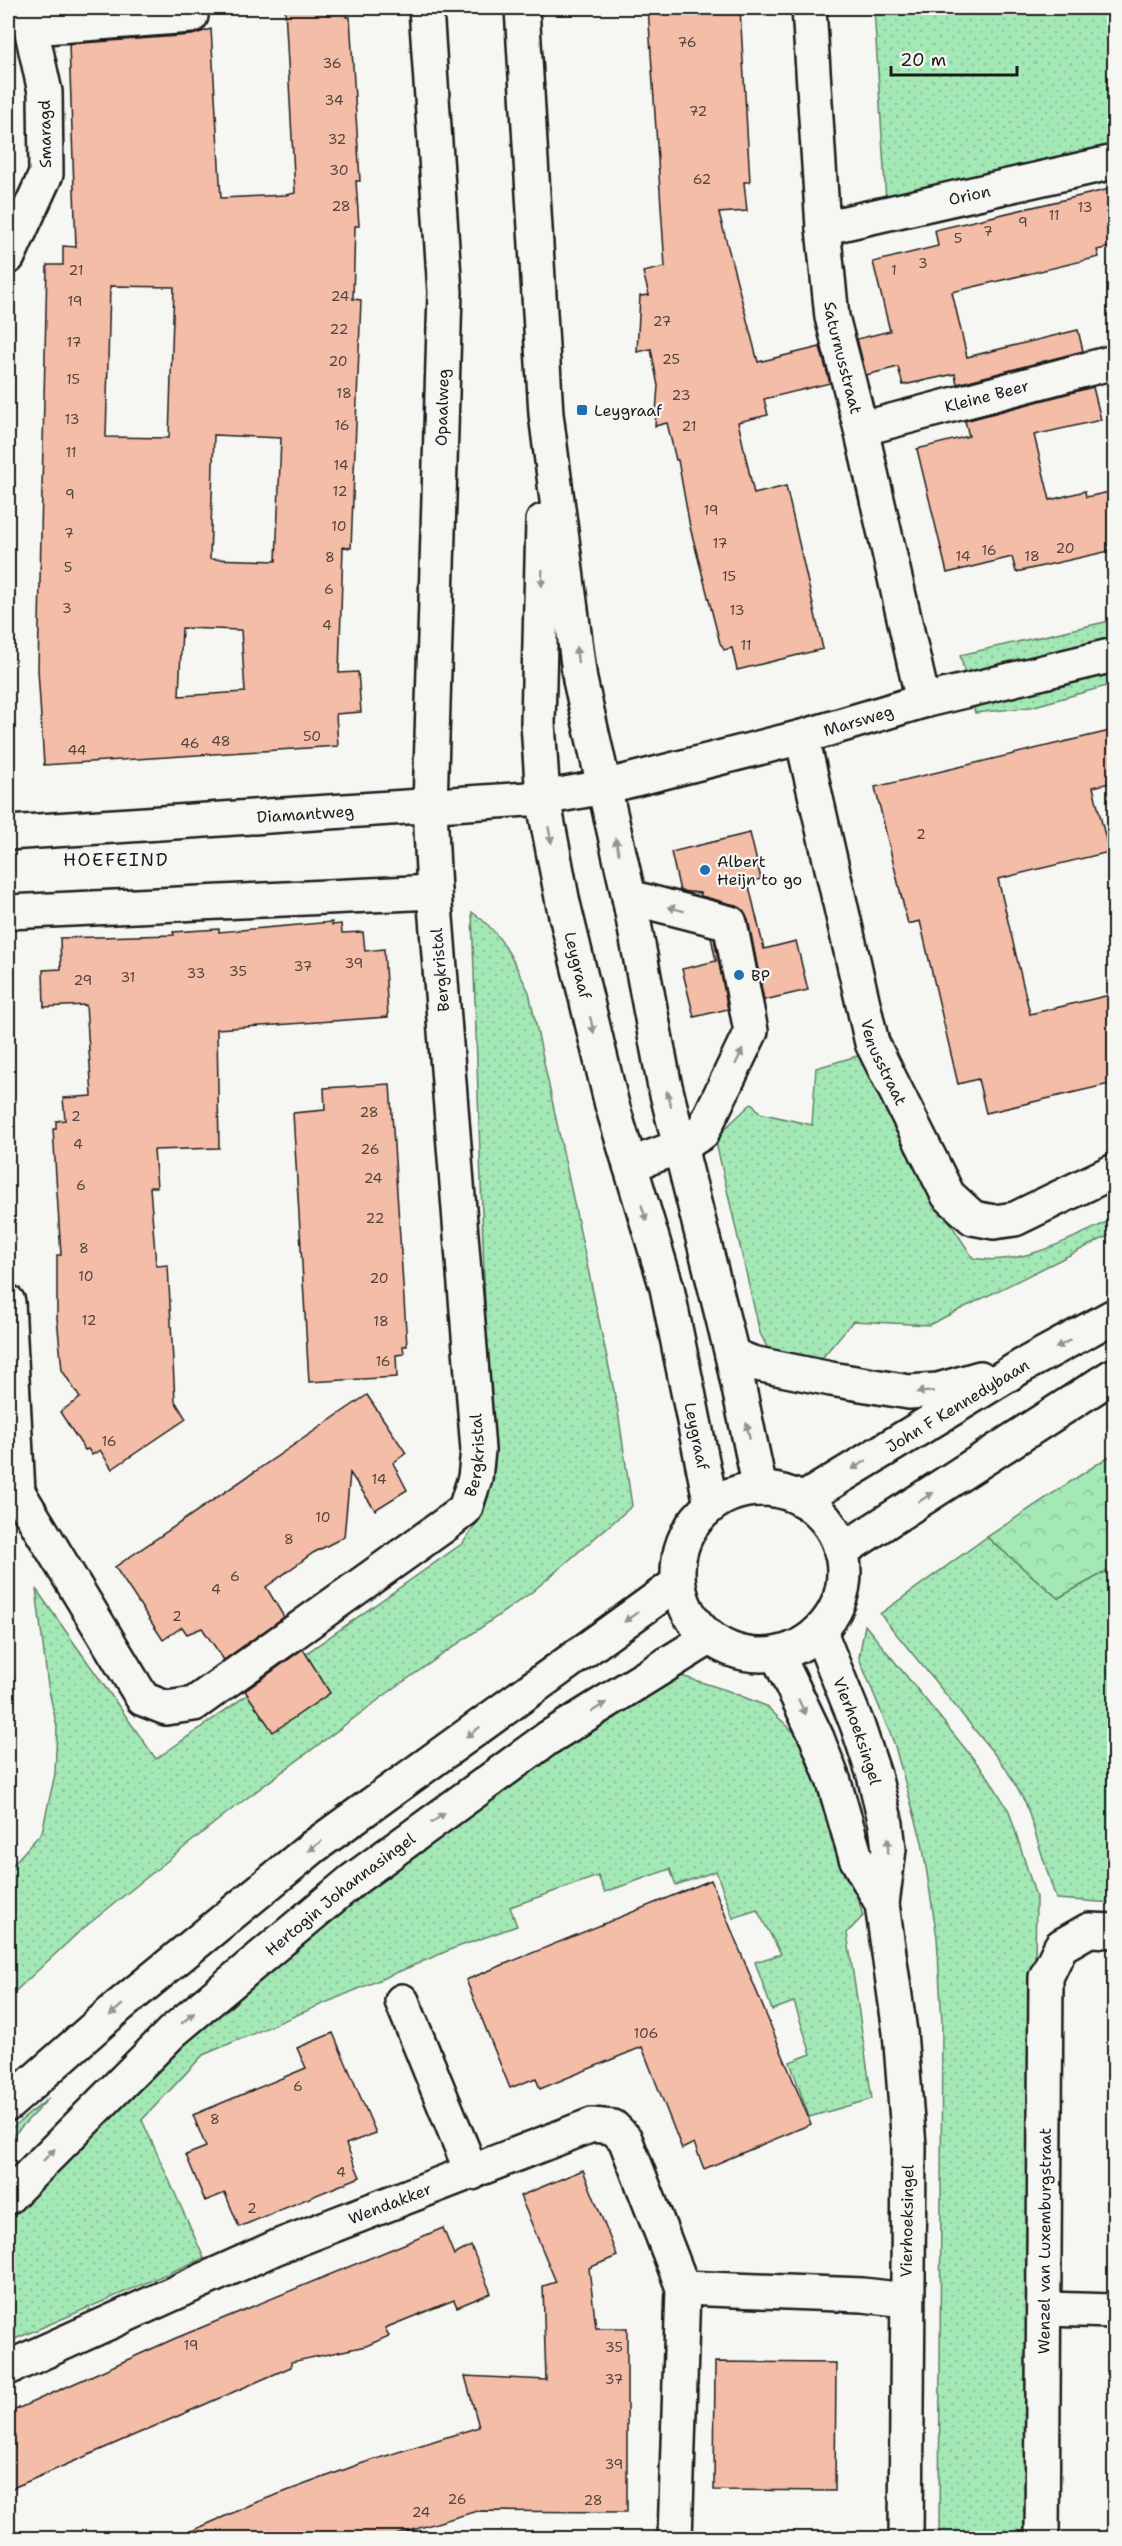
<svg xmlns="http://www.w3.org/2000/svg" width="1122" height="2546" font-family="'Shantell Sans',sans-serif">
  <style>
    .grass { fill: url(#grass-dots); stroke: #608268; stroke-width: 1.5 }
    .forest { fill: url(#forest-crowns); stroke: #608268; stroke-width: 1.5 }
    .building { fill: #f4bda8; stroke: #1c1c1c; stroke-width: 1.5; fill-rule: evenodd }
    .lines { fill: none; stroke-linecap: round; stroke-linejoin: round }
    .minor-casing { stroke: #1c1c1c; stroke-width: 38 }
    .major-casing { stroke: #1c1c1c; stroke-width: 38 }
    .minor { stroke: #f6f6f2; stroke-width: 33 }
    .major { stroke: #f6f6f2; stroke-width: 33 }
    .oneway { fill: #949492 }
    .poi-dot { fill: #1f6fb2; stroke: #f6f6f2; stroke-width: 2 }
    .labels { text-anchor: middle; dominant-baseline: central; stroke-width: 4.5; stroke-linejoin: round; paint-order: stroke }
    .number-label { font-size: 14px; fill: #52443f }
    .street-label { font-size: 16px; fill: #1c1c1c; stroke: #f6f6f2 }
    .poi-label { font-size: 16px; fill: #1c1c1c; stroke: #f6f6f2; text-anchor: start }
    .neighbourhood-label { font-size: 18px; letter-spacing: 1.5px; fill: #1c1c1c; stroke: #f6f6f2 }
  </style>
  <defs>
    <pattern id="grass-dots" width="8" height="8" patternUnits="userSpaceOnUse" patternTransform="scale(1.5)"><rect width="8" height="8" fill="#a3e8b5"/><path d="M2 2h.1M6 6h.1" fill="none" stroke="#8cc69b" stroke-width="1.8" stroke-linecap="round"/></pattern>
    <pattern id="forest-crowns" width="20" height="18" patternUnits="userSpaceOnUse" patternTransform="scale(1.5)"><rect width="20" height="18" fill="#a3e8b5"/><path d="M2 6a3 3 0 1 1 6 0M12 15a3 3 0 1 1 6 0" fill="none" stroke="#8cc69b"/></pattern>
  </defs>
  <rect width="100%" height="100%" fill="#f6f6f2"/>
  <filter id="ink" filterUnits="userSpaceOnUse"><feTurbulence type="fractalNoise" baseFrequency=".0167" numOctaves="2"/><feDisplacementMap in="SourceGraphic" scale="12" xChannelSelector="R" yChannelSelector="G"/><feConvolveMatrix kernelMatrix="1 2 1 2 8 2 1 2 1" color-interpolation-filters="sRGB"/></filter>
  <g filter="url(#ink)">
    <!-- grass -->
    <g class="grass">
      <path d="M874 8H1114V152L886 201Z"/>
      <path d="M1114 620V684L1031 707 975 713 960 655Z"/>
      <path d="M472 912C502 932 513 961 529 992L617 1405 632 1506 532 1592 393 1689 227 1813 80 1931 8 1998V1870L42 1832 55 1774 57 1727 48 1686 36 1589 156 1759 463 1543 483 1514 491 1484Z"/>
      <path d="M864 1054C893 1127 930 1193 973 1258 1022 1267 1071 1238 1114 1219V1233L929 1325 853 1321 817 1364 771 1355 760 1333 715 1138 752 1103 760 1113 812 1125 816 1068Z"/>
      <path d="M987 1537 1058 1598 1114 1567V1903L1056 1899 1026 1804 1005 1767 880 1614Z"/>
      <path d="M865 1625 989 1778 1009 1811 1036 1897 1026 2538H939L942 2023 937 1937 922 1842 894 1743 859 1658Z"/>
      <path d="M675 1674 726 1690 766 1706 817 1754 863 1916 847 1933 872 2099 809 2117 790 2062 811 2054 794 2002 772 2010 755 1962 781 1954 757 1910 733 1918 716 1871 676 1885 670 1869 605 1892 598 1876 510 1907 517 1926 452 1949 203 2055 142 2120 204 2258 8 2342V2218L94 2123 187 2028 455 1816Z"/>
      <path d="M49 2098 8 2141V2131Z"/>
    </g>
    <!-- forest -->
    <path class="forest" d="M1114 1453V1567L1058 1598 987 1537Z"/>
    <!-- building -->
    <g class="building">
      <path d="M285 8H346V17H350L360 181H356L359 226H355L353 299 361 300 351 548 343 547 339 673 358 672 361 712 336 714 338 746 44 765 38 670 47 265H63V246L76 247 69 44 192 35 211 29 221 198 286 195 295 193ZM110 286 174 287 169 438 106 437ZM214 435 281 438 276 561 210 559ZM182 628 241 630 245 692 179 696Z"/>
      <path d="M648 8H740L750 182H744L747 211 719 213 758 362 820 347 830 383 764 399 768 415 738 422 754 494 786 486 823 649 737 670 732 648 724 650 720 643 690 527 678 460H676L667 423 655 426 658 386 651 349 637 352 640 296 649 295 643 272 665 267Z"/>
      <path d="M1114 188V246L1097 250 1099 257 952 292 967 357 1078 330 1083 351 957 384 955 374 903 385 898 367 866 375 857 339 890 331 873 262 938 246 935 230Z"/>
      <path d="M1093 387 1101 420 1034 435 1050 500 1085 491 1086 497 1114 491V550L1016 572 1012 557 947 573 917 449 969 436 965 421Z"/>
      <path d="M1114 730V782L1093 787 1109 852 998 879 1030 1014 1114 994V1083L986 1113 978 1079 958 1084 920 921 908 924 875 787Z"/>
      <path d="M750 833 761 879 748 882 764 949 796 941 808 990 764 1000 748 919 744 911 735 905 701 896 700 893 680 891 671 852Z"/>
      <path d="M332 922V925L341 924 342 933 363 932 365 951 384 949 388 1017 217 1029 219 1148 154 1150 157 1187H150L156 1266 168 1265 175 1401 186 1419 112 1469 100 1450 92 1455 88 1449 85 1450 60 1412 80 1398 62 1370 57 1318V1255H61L53 1129H56V1121L65 1120 63 1098 92 1096 86 1005 44 1007 43 970 61 969 60 938 174 935 173 932 219 929V932Z"/>
      <path d="M711 937 714 938 728 1009 694 1017 682 969 716 961Z"/>
      <path d="M390 1084 407 1346H403L404 1354 396 1355 397 1377 309 1382 293 1113 325 1110 324 1088Z"/>
      <path d="M367 1395 406 1453 393 1463 407 1490 375 1510 350 1473 344 1537 313 1553 266 1587 284 1617 224 1660 202 1628 187 1634 182 1627 163 1640 115 1567Z"/>
      <path d="M303 1649 330 1693 273 1732 245 1691Z"/>
      <path d="M711 1880 811 2124 704 2169 694 2143 682 2149 642 2047 540 2089 536 2078 510 2088 466 1980Z"/>
      <path d="M333 2033 376 2133 346 2144 360 2177 239 2227 225 2193 205 2201 196 2179 186 2155 206 2147 193 2115 306 2068 297 2048Z"/>
      <path d="M583 2170 617 2256 589 2268 596 2328H627V2512L477 2511 386 2538H176L257 2502 360 2464 479 2427 465 2376 546 2380 543 2286 556 2282 520 2196Z"/>
      <path d="M443 2228 454 2255 471 2246 491 2293 457 2307 454 2300 385 2328 389 2336 366 2346 291 2362V2367L8 2490V2413L176 2338Z"/>
      <path d="M715 2362 836 2363 835 2491 714 2490Z"/>
    </g>
    <g class="lines">
      <defs>
        <g id="minor">
          <path d="M522 8 546 414 580 680 629 897 664 1082 732 1355 760 1489"/>
          <path id="s1" d="M809 8 823 228 832 317 861 429 923 701"/>
          <path d="M31 28 191 16"/>
          <path id="s2" d="M823 228 1114 162"/>
          <path d="M8 257 46 174 45 92 31 28 18 8"/>
          <path id="s3" d="M861 429 1114 362"/>
          <path id="s4" d="M543 521 538 723 543 798 563 903 612 1105 667 1288 711 1505"/>
          <path id="s5" d="M802 737 872 1043 948 1195 973 1218 994 1222 1015 1219 1114 1171"/>
          <path id="s6" d="M8 833 543 798 604 787 802 737 923 701 1114 655"/>
          <path d="M629 897 730 923 751 1031 702 1133 681 1146 630 1165"/>
          <path d="M8 912 434 892"/>
          <path d="M8 1302 18 1492H8"/>
          <path id="s7" d="M18 1492 143 1699 166 1708 194 1704 446 1524 465 1509 475 1478 478 1450 434 892 430 807 445 292 426 8"/>
          <path id="s8" d="M820 1632 857 1724 874 1775 886 1824 889 1849 882 1904 900 2032 909 2146 906 2538"/>
          <path d="M777 1654 817 1738 834 1782 856 1858 882 1904"/>
          <path d="M402 2001 472 2173"/>
          <path d="M683 2288 863 2295 906 2300"/>
          <path d="M1045 2309 1114 2311"/>
          <path id="s9" d="M8 2368 277 2247 592 2125 613 2127 625 2139 683 2288 675 2538"/>
          <path id="s10" d="M1042 2538 1046 1977 1061 1946 1089 1930 1114 1931"/>
        </g>
        <g id="major">
          <path d="M732 1355 752 1363 831 1379 909 1392 938 1390 980 1378"/>
          <circle cx="761" cy="1572" r="83"/>
          <path id="s11" d="M802 1500 1022 1366 1114 1316"/>
          <path d="M841 1551 1114 1375"/>
          <path d="M8 2104 118 2007 313 1847 678 1583"/>
          <path id="s12" d="M8 2197 172 2032 353 1880 548 1738 709 1638"/>
        </g>
      </defs>
      <!-- minor casing -->
      <use href="#minor" class="minor-casing"/>
      <!-- major casing -->
      <use href="#major" class="major-casing"/>
      <!-- minor -->
      <use href="#minor" class="minor"/>
      <!-- major -->
      <use href="#major" class="major"/>
    </g>
    <!-- one-way arrows -->
    <defs><path id="oneway-solid" d="M-6-.8H1V-3.2L6.5 0L1 3.2V.8H-6Z" transform="scale(1.5)"/></defs>
    <g class="oneway">
      <use href="#oneway-solid" transform="translate(542 578) rotate(92)"/>
      <use href="#oneway-solid" transform="translate(577 655) rotate(-97)"/>
      <use href="#oneway-solid" transform="translate(550 835) rotate(79)"/>
      <use href="#oneway-solid" transform="translate(617 846) rotate(-103)"/>
      <use href="#oneway-solid" transform="translate(676 909) rotate(-165)"/>
      <use href="#oneway-solid" transform="translate(592 1025) rotate(77)"/>
      <use href="#oneway-solid" transform="translate(739 1057) rotate(-64)"/>
      <use href="#oneway-solid" transform="translate(669 1099) rotate(-105)"/>
      <use href="#oneway-solid" transform="translate(644 1213) rotate(73)"/>
      <use href="#oneway-solid" transform="translate(1063 1344) rotate(151)"/>
      <use href="#oneway-solid" transform="translate(925 1392) rotate(175)"/>
      <use href="#oneway-solid" transform="translate(748 1431) rotate(-102)"/>
      <use href="#oneway-solid" transform="translate(859 1465) rotate(149)"/>
      <use href="#oneway-solid" transform="translate(926 1497) rotate(-33)"/>
      <use href="#oneway-solid" transform="translate(631 1617) rotate(144)"/>
      <use href="#oneway-solid" transform="translate(599 1707) rotate(-32)"/>
      <use href="#oneway-solid" transform="translate(802 1707) rotate(65)"/>
      <use href="#oneway-solid" transform="translate(473 1732) rotate(145)"/>
      <use href="#oneway-solid" transform="translate(438 1818) rotate(-36)"/>
      <use href="#oneway-solid" transform="translate(315 1846) rotate(143)"/>
      <use href="#oneway-solid" transform="translate(888 1846) rotate(-91)"/>
      <use href="#oneway-solid" transform="translate(116 2010) rotate(139)"/>
      <use href="#oneway-solid" transform="translate(188 2018) rotate(-40)"/>
      <use href="#oneway-solid" transform="translate(49 2155) rotate(-45)"/>
    </g>
  </g>
  <!-- markers -->
  <g class="poi-dot">
    <rect x="576" y="404" width="12" height="12" rx="3"/>
    <circle cx="705" cy="870" r="6"/>
    <circle cx="739" cy="975" r="6"/>
  </g>
  <g class="labels">
    <!-- number labels -->
    <g class="number-label">
      <text x="687" y="42">76</text>
      <text x="332" y="63">36</text>
      <text x="334" y="100">34</text>
      <text x="698" y="111">72</text>
      <text x="337" y="139">32</text>
      <text x="339" y="170">30</text>
      <text x="702" y="179">62</text>
      <text x="341" y="206">28</text>
      <text x="1085" y="207">13</text>
      <text x="1054" y="215">11</text>
      <text x="1023" y="222">9</text>
      <text x="988" y="231">7</text>
      <text x="958" y="238">5</text>
      <text x="923" y="263">3</text>
      <text x="76" y="270">21</text>
      <text x="894" y="270">1</text>
      <text x="340" y="296">24</text>
      <text x="75" y="301">19</text>
      <text x="662" y="321">27</text>
      <text x="339" y="329">22</text>
      <text x="74" y="342">17</text>
      <text x="671" y="359">25</text>
      <text x="338" y="361">20</text>
      <text x="73" y="379">15</text>
      <text x="344" y="393">18</text>
      <text x="681" y="395">23</text>
      <text x="72" y="419">13</text>
      <text x="342" y="425">16</text>
      <text x="689" y="426">21</text>
      <text x="71" y="452">11</text>
      <text x="341" y="465">14</text>
      <text x="340" y="491">12</text>
      <text x="70" y="494">9</text>
      <text x="711" y="510">19</text>
      <text x="339" y="526">10</text>
      <text x="69" y="533">7</text>
      <text x="720" y="543">17</text>
      <text x="1065" y="548">20</text>
      <text x="989" y="550">16</text>
      <text x="963" y="556">14</text>
      <text x="1032" y="556">18</text>
      <text x="330" y="557">8</text>
      <text x="68" y="567">5</text>
      <text x="729" y="576">15</text>
      <text x="329" y="589">6</text>
      <text x="67" y="608">3</text>
      <text x="737" y="610">13</text>
      <text x="327" y="625">4</text>
      <text x="746" y="645">11</text>
      <text x="312" y="736">50</text>
      <text x="221" y="741">48</text>
      <text x="190" y="743">46</text>
      <text x="77" y="750">44</text>
      <text x="921" y="834">2</text>
      <text x="354" y="963">39</text>
      <text x="303" y="966">37</text>
      <text x="238" y="971">35</text>
      <text x="196" y="973">33</text>
      <text x="128" y="977">31</text>
      <text x="83" y="980">29</text>
      <text x="369" y="1112">28</text>
      <text x="76" y="1116">2</text>
      <text x="78" y="1144">4</text>
      <text x="370" y="1149">26</text>
      <text x="373" y="1178">24</text>
      <text x="81" y="1185">6</text>
      <text x="375" y="1218">22</text>
      <text x="84" y="1248">8</text>
      <text x="86" y="1276">10</text>
      <text x="379" y="1278">20</text>
      <text x="89" y="1320">12</text>
      <text x="381" y="1321">18</text>
      <text x="383" y="1361">16</text>
      <text x="109" y="1441">16</text>
      <text x="379" y="1479">14</text>
      <text x="323" y="1517">10</text>
      <text x="289" y="1539">8</text>
      <text x="235" y="1576">6</text>
      <text x="216" y="1589">4</text>
      <text x="177" y="1616">2</text>
      <text x="646" y="2033">106</text>
      <text x="298" y="2086">6</text>
      <text x="215" y="2119">8</text>
      <text x="341" y="2172">4</text>
      <text x="252" y="2208">2</text>
      <text x="191" y="2345">19</text>
      <text x="614" y="2347">35</text>
      <text x="614" y="2379">37</text>
      <text x="614" y="2464">39</text>
      <text x="457" y="2499">26</text>
      <text x="593" y="2500">28</text>
      <text x="421" y="2512">24</text>
    </g>
    <!-- street labels -->
    <g class="street-label">
      <text transform="translate(45 134) rotate(-91)">Smaragd</text>
      <text stroke="none"><textPath href="#s2" startOffset="150">Orion</textPath></text>
      <text stroke="none"><textPath href="#s1" startOffset="352">Saturnusstraat</textPath></text>
      <text stroke="none"><textPath href="#s3" startOffset="130">Kleine Beer</textPath></text>
      <text stroke="none"><textPath href="#s7" startOffset="1734">Opaalweg</textPath></text>
      <text stroke="none"><textPath href="#s6" startOffset="861">Marsweg</textPath></text>
      <text stroke="none"><textPath href="#s6" startOffset="298">Diamantweg</textPath></text>
      <text stroke="none"><textPath href="#s4" startOffset="448">Leygraaf</textPath></text>
      <text transform="translate(440 970) rotate(-95)">Bergkristal</text>
      <text stroke="none"><textPath href="#s5" startOffset="336">Venusstraat</textPath></text>
      <text stroke="none"><textPath href="#s11" startOffset="182">John F Kennedybaan</textPath></text>
      <text stroke="none"><textPath href="#s4" startOffset="934">Leygraaf</textPath></text>
      <text stroke="none"><textPath href="#s7" startOffset="684">Bergkristal</textPath></text>
      <text stroke="none"><textPath href="#s8" startOffset="106">Vierhoeksingel</textPath></text>
      <text stroke="none"><textPath href="#s12" startOffset="450">Hertogin Johannasingel</textPath></text>
      <text stroke="none"><textPath href="#s9" startOffset="416">Wendakker</textPath></text>
      <text transform="translate(907 2221) rotate(-89)">Vierhoeksingel</text>
      <text stroke="none"><textPath href="#s10" startOffset="297">Wenzel van Luxemburgstraat</textPath></text>
    </g>
    <!-- poi labels -->
    <g class="poi-label">
      <text x="594" y="410">Leygraaf</text>
      <text x="717" y="861">Albert<tspan x="717" dy="18">Heijn to go</tspan></text>
      <text x="751" y="975">BP</text>
    </g>
    <!-- neighbourhood labels -->
    <g class="neighbourhood-label">
      <text x="116" y="860">HOEFEIND</text>
    </g>
  </g>
  <!-- margin -->
  <rect width="1122" height="2546" fill="none" stroke="#f6f6f2" stroke-width="30"/>
  <rect x="15" y="15" width="1092" height="2516" fill="none" stroke="#1c1c1c" stroke-width="2" filter="url(#ink)"/>
  <!-- scale -->
  <path d="M891 66v9h126v-9" fill="none" stroke="#1c1c1c" stroke-width="3"/>
  <text x="900" y="66" font-size="18" fill="#1c1c1c" stroke="#f6f6f2" stroke-width="4.5" paint-order="stroke">20 m</text>
</svg>
